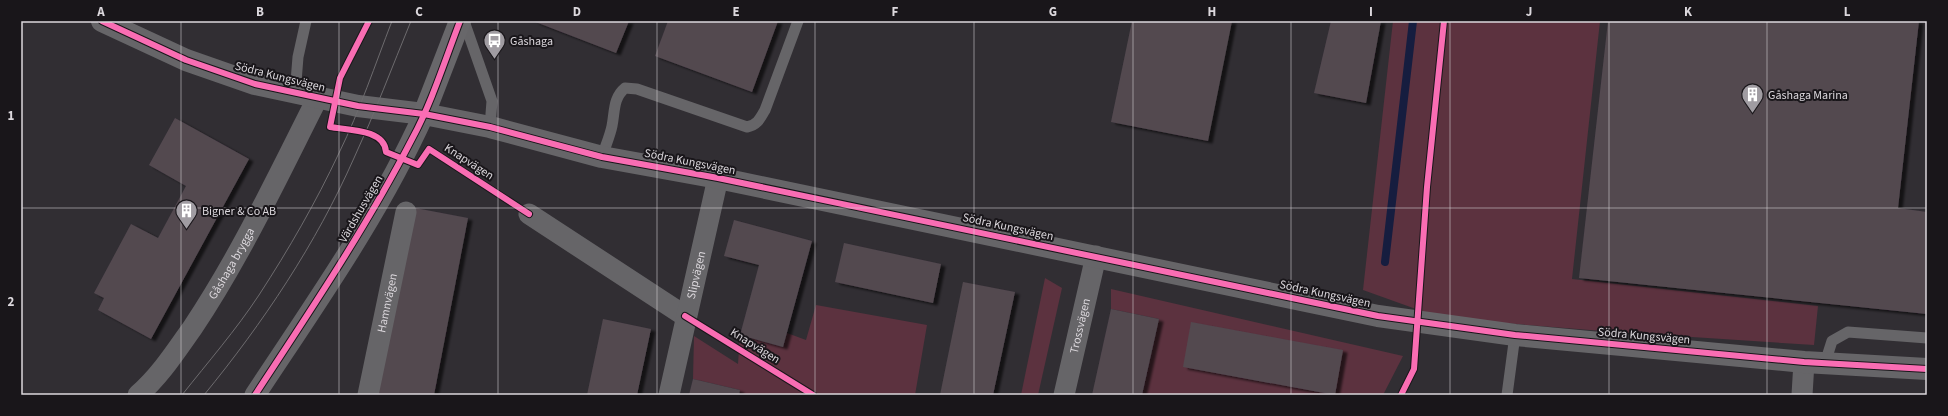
<svg xmlns="http://www.w3.org/2000/svg" width="1948" height="416" font-family="'Source Sans 3',sans-serif">
  <style>
    .green { fill: #5c323f }
    .lines { fill: none; stroke-linecap: round; stroke-linejoin: round }
    .stream { stroke: #161d3f; stroke-width: 8 }
    .building { fill: #534850; filter: url(#shadow) }
    .service { stroke: #666568; stroke-width: 11 }
    .minor { stroke: #666568; stroke-width: 21 }
    .tertiary { stroke: #666568; stroke-width: 22 }
    .secondary { stroke: #68676a; stroke-width: 22 }
    .tram { stroke: #6d6b6e; stroke-width: 1 }
    .cycleway-casing { stroke: #19161a; stroke-width: 8 }
    .cycleway { stroke: #f96db3; stroke-width: 6 }
    .grid { fill: none; stroke: #dcd8dd; stroke-width: 1; stroke-opacity: 0.55 }
    .labels { text-anchor: middle; dominant-baseline: central; stroke-width: 4; stroke-linejoin: round; paint-order: stroke }
    .poi-label { font-size: 12px; fill: #dcd8dd; stroke: #19161a; text-anchor: start }
    .street-label { font-size: 12px; fill: #dcd8dd; stroke: #19161a }
    .neatline { fill: none; stroke: #dcd8dd; stroke-width: 1.5 }
    .grid-label { font-size: 13px; text-anchor: middle; font-weight: bold; fill: #dcd8dd }
  </style>
  <defs>
    <filter id="shadow"><feDropShadow dx="4.5" dy="2.5" stdDeviation="1" flood-color="#0009"/></filter>
  </defs>
  <rect width="100%" height="100%" fill="#312e33"/>
  <!-- green -->
  <g class="green">
    <path d="M1393 21H1600L1572 279 1818 306 1814 345 1615 332 1441 318 1363 290Z"/>
    <path d="M1045 278 1062 288 1038 395H1021Z"/>
    <path d="M1111 289 1403 356 1383 395H1142L1159 319 1111 309Z"/>
    <path d="M816 305 927 325 915 395H739L740 390 693 379 694 336 738 364 740 335 783 347 787 333 806 340Z"/>
  </g>
  <g class="lines">
    <!-- stream -->
    <path class="stream" d="M1385 262 1413 21"/>
  </g>
  <!-- building -->
  <g class="building">
    <path d="M533 21H629L616 53Z"/>
    <path d="M668 21H778L752 92 655 56Z"/>
    <path d="M1132 21H1232L1208 141 1111 122Z"/>
    <path d="M1331 21H1381L1366 103 1314 93Z"/>
    <path d="M1608 21H1919L1898 208 1927 212V314L1579 278Z"/>
    <path d="M175 118 249 159 151 339 98 310 104 298 94 293 131 224 158 238 186 186 149 165Z"/>
    <path d="M410 207 468 218 434 395H375Z"/>
    <path d="M734 220 812 241 783 347 740 335 759 265 724 256Z"/>
    <path d="M844 243 941 264 933 303 835 282Z"/>
    <path d="M963 282 1015 292 993 395H940Z"/>
    <path d="M1111 309 1159 319 1142 395H1092Z"/>
    <path d="M603 319 651 329 637 395H587Z"/>
    <path d="M1191 322 1343 350 1335 395 1183 367Z"/>
    <path d="M693 379 740 390 739 395H689Z"/>
  </g>
  <g class="lines">
    <!-- service -->
    <g class="service">
      <path d="M464 21 492 101 490 127"/>
      <path d="M295 94 298 57 306 21"/>
      <path d="M602 157C605 147 610 136 612 126 615 111 613 98 625 88L637 89 747 127C757 125 760 119 765 110L798 21"/>
      <path d="M1825 363 1832 341 1848 332 1927 338"/>
      <path d="M1507 395 1515 335"/>
    </g>
    <!-- minor -->
    <g class="minor">
      <path d="M529 214 685 316"/>
      <path id="s1" d="M138 395C160 376 176 351 193 327 241 255 278 176 317 99"/>
      <path d="M255 395C315 304 379 214 424 114"/>
      <path id="s2" d="M368 395 406 212"/>
      <path id="s3" d="M669 395 718 178"/>
      <path id="s4" d="M1064 395 1096 256"/>
      <path d="M1802 395 1804 362"/>
    </g>
    <!-- tertiary -->
    <path class="tertiary" d="M102 21 186 60 255 84 358 106 424 114 490 127 602 157 718 178 1378 316 1515 335 1804 362 1927 369"/>
    <!-- secondary -->
    <path class="secondary" d="M424 114 460 21"/>
    <!-- tram -->
    <g class="tram">
      <path d="M182 395C208 362 236 330 259 295 289 249 316 202 339 153 360 110 375 65 392 21"/>
      <path d="M204 395C263 323 316 244 354 158 375 113 392 67 411 21"/>
    </g>
    <defs>
      <g id="cycleway">
        <path d="M102 21 186 60 255 84 358 106 424 114 490 127 602 157 718 178 1378 316 1515 335 1804 362 1927 369"/>
        <path d="M369 21 340 78 330 127C347 130 385 129 386 152L418 165 429 149 529 214"/>
        <path d="M685 316 813 395"/>
        <path d="M255 395C310 311 366 228 412 139 432 102 445 60 460 21"/>
        <path d="M1401 395 1414 369 1427 187 1444 21"/>
      </g>
    </defs>
    <!-- cycleway casing -->
    <use href="#cycleway" class="cycleway-casing"/>
    <!-- cycleway -->
    <use href="#cycleway" class="cycleway"/>
  </g>
  <!-- grid -->
  <path class="grid" d="M181 21V395M339 21V395M498 21V395M657 21V395M815 21V395M974 21V395M1133 21V395M1291 21V395M1450 21V395M1609 21V395M1767 21V395M21 208H1927"/>
  <!-- icons -->
  <defs>
    <symbol id="bus-pin" viewBox="-11 -11 22 30"><path d="M0 17L-7.5 6A9.5 9.5 0 1 1 7.5 6Z" fill="#a09ca2" stroke="#19161a"/><path d="M-5-6H5V4H4V6H2V4H-2V6H-4V4H-5ZM-3.5-4V0h7V-4ZM-3.5 1.2v1.5H-2V1.2ZM2 1.2v1.5H3.5V1.2Z" fill="#fff"/></symbol>
    <symbol id="building-pin" viewBox="-11 -11 22 30"><path d="M0 17L-7.5 6A9.5 9.5 0 1 1 7.5 6Z" fill="#a09ca2" stroke="#19161a"/><path d="M-4-6H4V6H1V3H-1V6H-4ZM-2.5-4.3h1.7v1.8h-1.7ZM.8-4.3h1.7v1.8H.8ZM-2.5-1h1.7V.8h-1.7ZM.8-1h1.7V.8H.8Z" fill="#fff"/></symbol>
  </defs>
  <g fill-rule="evenodd">
    <use href="#bus-pin" x="482" y="28" width="25" height="34"/>
    <use href="#building-pin" x="1740" y="82" width="25" height="34"/>
    <use href="#building-pin" x="174" y="198" width="25" height="34"/>
  </g>
  <g class="labels">
    <!-- poi labels -->
    <g class="poi-label">
      <text x="510" y="41">Gåshaga</text>
      <text x="1768" y="95">Gåshaga Marina</text>
      <text x="202" y="211">Bigner &amp; Co AB</text>
    </g>
    <!-- street labels -->
    <g class="street-label">
      <text transform="translate(280 77) rotate(14)">Södra Kungsvägen</text>
      <text transform="translate(469 162) rotate(33)">Knapvägen</text>
      <text transform="translate(690 162) rotate(11)">Södra Kungsvägen</text>
      <text transform="translate(361 209) rotate(-60)">Värdshusvägen</text>
      <text transform="translate(1008 227) rotate(12)">Södra Kungsvägen</text>
      <text stroke="none"><textPath href="#s1" startOffset="162">Gåshaga brygga</textPath></text>
      <text stroke="none"><textPath href="#s3" startOffset="123">Slipvägen</textPath></text>
      <text transform="translate(1325 294) rotate(12)">Södra Kungsvägen</text>
      <text stroke="none"><textPath href="#s2" startOffset="94">Hamnvägen</textPath></text>
      <text stroke="none"><textPath href="#s4" startOffset="71">Trossvägen</textPath></text>
      <text transform="translate(1644 336) rotate(5)">Södra Kungsvägen</text>
      <text transform="translate(755 346) rotate(32)">Knapvägen</text>
    </g>
  </g>
  <!-- border -->
  <rect width="1948" height="416" fill="none" stroke="#19161a" stroke-width="44"/>
  <rect x="22" y="22" width="1904" height="372" class="neatline"/>
  <g class="grid-label">
    <text x="101" y="16">A</text>
    <text x="260" y="16">B</text>
    <text x="419" y="16">C</text>
    <text x="577" y="16">D</text>
    <text x="736" y="16">E</text>
    <text x="895" y="16">F</text>
    <text x="1053" y="16">G</text>
    <text x="1212" y="16">H</text>
    <text x="1371" y="16">I</text>
    <text x="1529" y="16">J</text>
    <text x="1688" y="16">K</text>
    <text x="1847" y="16">L</text>
    <text x="11" y="120">1</text>
    <text x="11" y="306">2</text>
  </g>
</svg>
